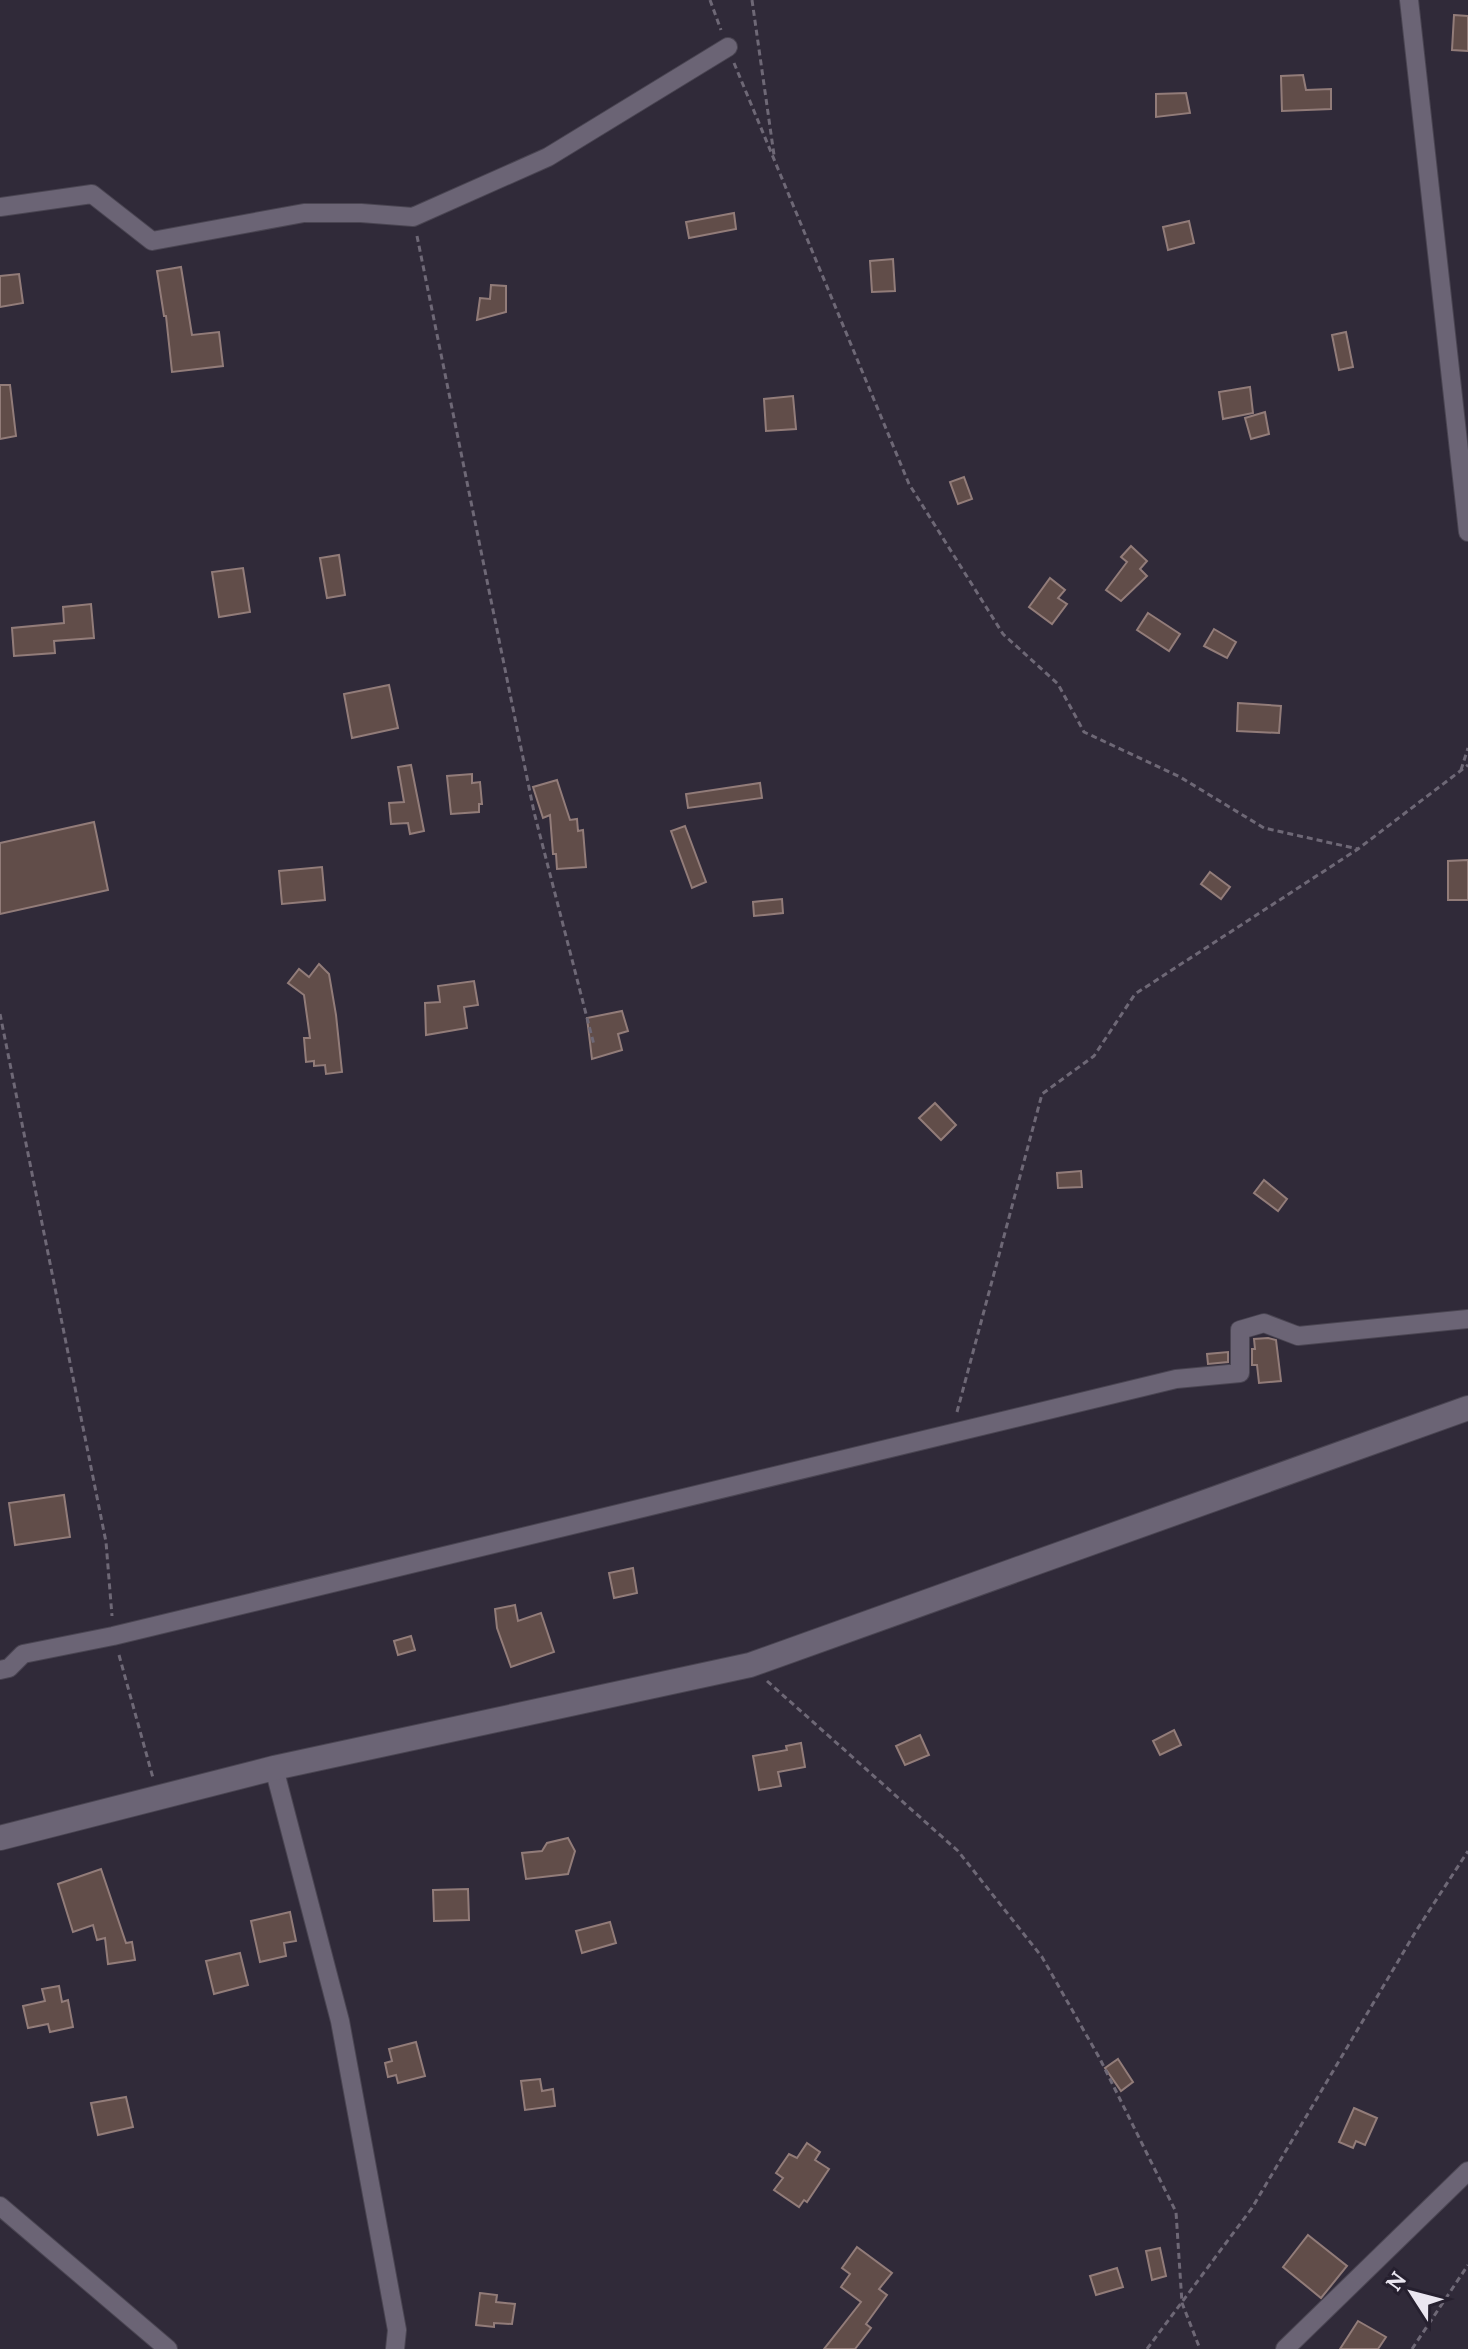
<svg xmlns="http://www.w3.org/2000/svg" width="1468" height="2349" font-family="Lora,serif">
  <style>
    .building { fill: #614d49; stroke: #927c79; stroke-width: 2 }
    .lines { fill: none; stroke-linecap: round; stroke-linejoin: round }
    .street-casing { stroke: #4a4552; stroke-width: 20 }
    .secondary-casing { stroke: #4a4552; stroke-width: 26 }
    .path { stroke: #6e6876; stroke-width: 3; stroke-dasharray: 6 4; stroke-linecap: butt }
    .street { stroke: #6b6475; stroke-width: 18 }
    .secondary { stroke: #6b6475; stroke-width: 24 }
  </style>
  <rect width="100%" height="100%" fill="#302a39"/>
  <!-- building -->
  <g class="building">
    <path d="M1454 15 1468 16V51L1452 50Z"/>
    <path d="M1303 75 1306 90 1331 89V109L1282 111 1281 76Z"/>
    <path d="M1186 93 1190 113 1156 117V94Z"/>
    <path d="M734 213 736 229 689 238 686 222Z"/>
    <path d="M1189 221 1194 243 1168 250 1163 227Z"/>
    <path d="M893 259 895 291 872 292 870 261Z"/>
    <path d="M181 267 192 335 219 332 223 366 172 372 166 316H164L157 271Z"/>
    <path d="M19 274 23 303 0 307V276Z"/>
    <path d="M491 285 506 286V312L477 320 480 298 490 299Z"/>
    <path d="M1346 332 1353 367 1339 370 1332 335Z"/>
    <path d="M0 385H10L16 436 0 439Z"/>
    <path d="M1250 387 1253 413 1223 419 1219 392Z"/>
    <path d="M793 396 796 429 766 431 764 399Z"/>
    <path d="M1265 412 1269 434 1251 439 1245 418Z"/>
    <path d="M964 477 972 499 958 504 950 482Z"/>
    <path d="M1131 546 1147 561 1140 569 1147 576 1121 601 1106 590 1127 562 1121 557Z"/>
    <path d="M339 555 345 595 327 598 320 558Z"/>
    <path d="M243 568 250 612 219 617 212 572Z"/>
    <path d="M1050 578 1065 590 1058 598 1067 604 1052 624 1029 607Z"/>
    <path d="M91 604 94 638 54 641 55 653 14 656 12 628 64 623 63 607Z"/>
    <path d="M1148 613 1180 634 1169 651 1137 630Z"/>
    <path d="M1214 629 1236 642 1227 658 1204 646Z"/>
    <path d="M389 685 398 728 352 738 344 694Z"/>
    <path d="M1238 703 1281 706 1279 733 1237 731Z"/>
    <path d="M411 765 424 831 410 834 408 823 391 824 389 803 404 802 398 767Z"/>
    <path d="M472 774V783L480 782 482 804H479V812L451 814 447 776Z"/>
    <path d="M557 780 570 820 577 819 578 831 583 830 586 867 557 869 556 854H553L550 815 543 818 533 787Z"/>
    <path d="M760 783 762 798 688 808 686 794Z"/>
    <path d="M94 822 108 890 0 914V843Z"/>
    <path d="M685 826 706 882 692 888 671 831Z"/>
    <path d="M1468 860V900H1448V861Z"/>
    <path d="M322 867 325 900 282 904 279 871Z"/>
    <path d="M1210 872 1230 887 1221 899 1201 884Z"/>
    <path d="M782 899 783 913 754 916 753 902Z"/>
    <path d="M319 964 329 974 336 1015 342 1072 326 1074 325 1065 314 1066V1061L306 1062 304 1038H310L304 995 288 983 299 969 309 977Z"/>
    <path d="M474 981 478 1005 464 1007 467 1028 426 1035 425 1003 440 1002 438 986Z"/>
    <path d="M622 1011 628 1031 618 1034 622 1050 592 1059 587 1018Z"/>
    <path d="M935 1103 956 1125 941 1140 919 1118Z"/>
    <path d="M1081 1171 1082 1187 1058 1188 1057 1173Z"/>
    <path d="M1264 1180 1287 1199 1278 1211 1254 1193Z"/>
    <path d="M1268 1338 1276 1340 1281 1381 1259 1383 1257 1365H1252V1349H1255L1254 1339Z"/>
    <path d="M1228 1352V1362L1208 1364 1207 1354Z"/>
    <path d="M64 1495 70 1537 15 1545 9 1503Z"/>
    <path d="M633 1568 637 1593 614 1598 609 1573Z"/>
    <path d="M515 1605 518 1621 541 1613 554 1652 511 1667 497 1628 495 1609Z"/>
    <path d="M411 1636 415 1650 398 1655 394 1641Z"/>
    <path d="M1174 1730 1181 1745 1160 1755 1153 1741Z"/>
    <path d="M920 1735 929 1755 905 1765 896 1746Z"/>
    <path d="M801 1743 805 1767 778 1772 781 1786 759 1790 753 1756 787 1750 786 1746Z"/>
    <path d="M568 1838 575 1851 568 1874 526 1879 522 1853 542 1851 547 1843Z"/>
    <path d="M101 1869 126 1943 132 1942 135 1960 108 1964 105 1938 97 1940 93 1925 73 1932 58 1884Z"/>
    <path d="M468 1889 469 1920 434 1921 433 1890Z"/>
    <path d="M290 1912 296 1941 284 1943 286 1956 260 1962 251 1921Z"/>
    <path d="M610 1922 616 1943 582 1953 576 1931Z"/>
    <path d="M240 1953 248 1985 214 1994 206 1961Z"/>
    <path d="M59 1986 62 2002 68 2000 73 2027 50 2032 48 2024 28 2028 23 2006 45 2001 42 1989Z"/>
    <path d="M416 2042 425 2076 398 2083 396 2075 388 2077 385 2063 392 2061 389 2049Z"/>
    <path d="M1118 2059 1133 2082 1121 2091 1105 2068Z"/>
    <path d="M540 2079 542 2091 553 2089 555 2106 525 2110 521 2081Z"/>
    <path d="M126 2097 133 2127 98 2135 91 2103Z"/>
    <path d="M1354 2108 1377 2118 1365 2145 1356 2141 1353 2148 1339 2142Z"/>
    <path d="M807 2143 820 2152 815 2160 829 2169 807 2202 804 2200 799 2207 774 2190 783 2178 776 2173 789 2154 797 2158Z"/>
    <path d="M1308 2235 1347 2266 1321 2298 1283 2267Z"/>
    <path d="M857 2247 892 2273 879 2289 887 2295 866 2324 871 2328 855 2349H824L861 2302 841 2287 850 2274 842 2268Z"/>
    <path d="M1160 2248 1166 2276 1152 2280 1146 2251Z"/>
    <path d="M1117 2268 1123 2287 1096 2295 1090 2276Z"/>
    <path d="M480 2293 497 2295 496 2302 515 2304 512 2324 494 2323V2327L476 2325Z"/>
    <path d="M1358 2321 1386 2337 1378 2349H1340Z"/>
  </g>
  <g class="lines">
    <defs>
      <g id="street">
        <path d="M1409 0 1468 532"/>
        <path d="M0 207 92 194 152 241 304 213H361L413 217 548 157 728 47"/>
        <path d="M0 1670 9 1668 23 1654 113 1636 1176 1379 1240 1373V1330L1264 1323 1298 1336 1468 1319"/>
        <path d="M274 1768 340 2021 397 2330 395 2349"/>
        <path d="M0 2206 168 2349"/>
        <path d="M1285 2349 1468 2171"/>
      </g>
      <path id="secondary" d="M0 1838 274 1768 750 1665 1468 1408"/>
    </defs>
    <!-- street casing -->
    <use href="#street" class="street-casing"/>
    <!-- secondary casing -->
    <use href="#secondary" class="secondary-casing"/>
    <!-- path -->
    <g class="path">
      <path d="M710 0 721 30"/>
      <path d="M752 0 774 155"/>
      <path d="M734 63 909 484 1003 634 1058 684 1084 732 1180 777 1264 828 1358 849"/>
      <path d="M417 236 534 812 594 1045"/>
      <path d="M1461 770 1468 748"/>
      <path d="M0 1014 106 1542 112 1616"/>
      <path d="M957 1412 1042 1094 1094 1056 1135 994 1358 849 1468 765"/>
      <path d="M119 1655 153 1778"/>
      <path d="M767 1681 958 1851 1042 1957 1100 2059 1176 2212 1182 2303 1200 2349"/>
      <path d="M1147 2349 1252 2208 1416 1931 1468 1851"/>
      <path d="M1412 2349 1468 2265"/>
    </g>
    <!-- street -->
    <use href="#street" class="street"/>
    <!-- secondary -->
    <use href="#secondary" class="secondary"/>
  </g>
  <!-- north arrow -->
  <g transform="translate(1412 2293) rotate(306)" stroke="#26202f" stroke-width="6" paint-order="stroke">
  <path d="M0-6L14 30L0 20L-14 30Z" fill="#eae6f0"/>
  <text y="-12" font-size="22" font-weight="bold" text-anchor="middle" fill="#eae6f0">N</text>
  </g>
</svg>
